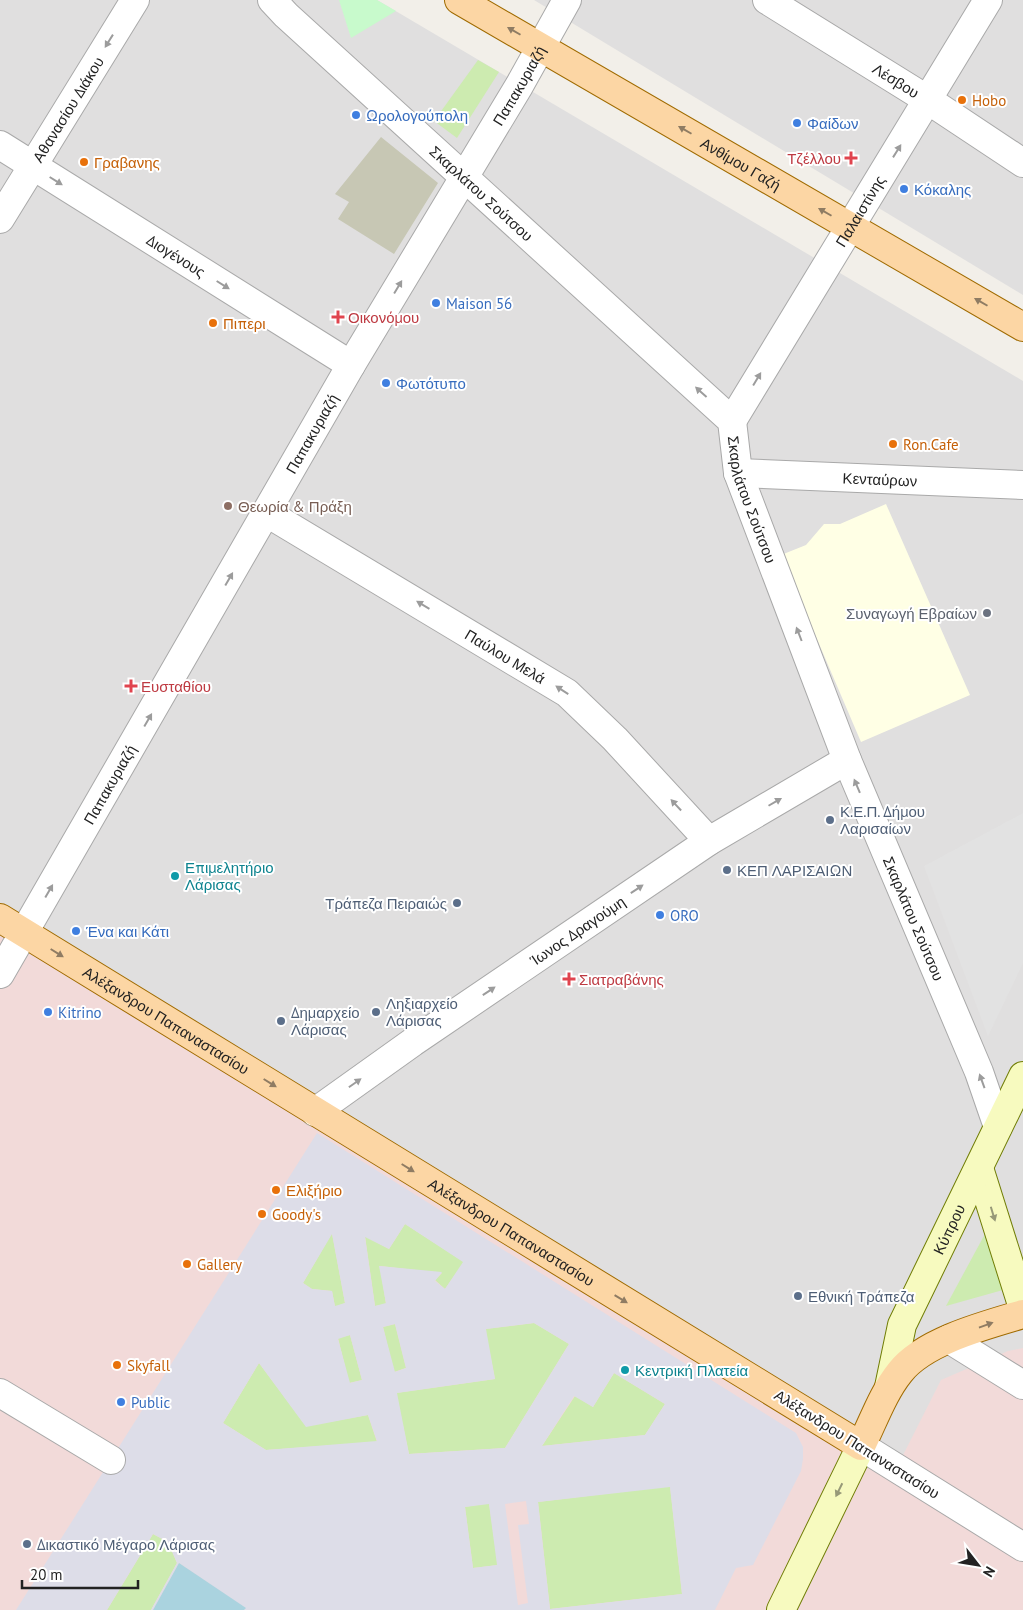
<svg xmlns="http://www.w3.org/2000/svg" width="1023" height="1610" font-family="'PT Sans',sans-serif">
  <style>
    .residential { fill: #e0dfdf }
    .commercial { fill: #f2dad9 }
    .education { fill: #ffffe5 }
    .construction { fill: #c7c7b4 }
    .grass { fill: #cdebb0 }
    .park { fill: #c8facc }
    .parking { fill: #e2e2e2 }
    .plaza { fill: #dddde8; fill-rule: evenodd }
    .water { fill: #aad3df }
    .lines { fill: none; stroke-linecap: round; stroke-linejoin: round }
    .street-casing { stroke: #a9a9a9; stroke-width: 30 }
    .secondary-casing { stroke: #707d05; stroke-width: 30 }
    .primary-casing { stroke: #a06b00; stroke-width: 30 }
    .street { stroke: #fff; stroke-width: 28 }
    .secondary { stroke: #f7fabf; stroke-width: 28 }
    .primary { stroke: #fcd6a4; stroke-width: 28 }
    .oneway { fill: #8f7c63 }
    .oneway2 { fill: #9c9c9c }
    .oneway3 { fill: #979978 }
    .food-dot { fill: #e8710a; stroke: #fff; stroke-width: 2 }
    .shop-dot { fill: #3f7fe0; stroke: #fff; stroke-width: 2 }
    .health-dot { fill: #e0444e; stroke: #fff; stroke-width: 2 }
    .education-dot { fill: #8d6e63; stroke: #fff; stroke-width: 2 }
    .worship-dot { fill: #6b7280; stroke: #fff; stroke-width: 2 }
    .service-dot { fill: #5c6f8a; stroke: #fff; stroke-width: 2 }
    .culture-dot { fill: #0f9aa8; stroke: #fff; stroke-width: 2 }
    .labels { text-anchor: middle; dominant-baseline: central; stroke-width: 4; stroke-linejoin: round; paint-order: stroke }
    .street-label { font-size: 15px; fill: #222; stroke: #fff }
    .food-label { font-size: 15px; fill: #c56008; stroke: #fff; text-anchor: start }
    .shop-label { font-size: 15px; fill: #366cbe; stroke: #fff; text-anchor: start }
    .health-label { font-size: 15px; fill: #be3a42; stroke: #fff; text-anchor: start }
    .education-label { font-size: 15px; fill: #785e54; stroke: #fff; text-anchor: start }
    .worship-label { font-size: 15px; fill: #5b616d; stroke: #fff; text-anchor: end }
    .service-label { font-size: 15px; fill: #4e5e75; stroke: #fff; text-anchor: start }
    .culture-label { font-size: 15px; fill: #0d838f; stroke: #fff; text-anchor: start }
  </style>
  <rect width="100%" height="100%" fill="#f2efe9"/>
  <!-- residential -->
  <g class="residential">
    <path d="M0 0H377L1023 381V1610H0Z"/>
    <path d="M534 0H1023V295L696 98Z"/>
  </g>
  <!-- commercial -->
  <path class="commercial" d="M0 933 893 1475 941 1380 1008 1351 1023 1348V1610H0Z"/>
  <!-- education -->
  <path class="education" d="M886 504 970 695 861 742 781 555 806 545 824 524H840Z"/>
  <!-- construction -->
  <path class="construction" d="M381 137 438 183 394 254 338 219 349 202 335 194Z"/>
  <!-- grass -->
  <g class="grass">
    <path d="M478 60 499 72 457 138 434 121Z"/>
    <path d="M405 1224 464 1262 445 1289 435 1280 442 1273 380 1266 386 1304 375 1306 365 1236 389 1249Z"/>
    <path d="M986 1232 1003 1290 946 1306Z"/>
    <path d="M332 1233 345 1303 335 1307 332 1291 312 1289 303 1283Z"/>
    <path d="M534 1323 569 1344 505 1448 409 1454 396 1393 495 1379 485 1329Z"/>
    <path d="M395 1324 406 1368 394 1372 383 1327Z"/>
    <path d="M350 1335 362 1380 349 1383 338 1338Z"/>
    <path d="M259 1363 306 1426 368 1415 377 1442 266 1450 223 1423Z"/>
    <path d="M614 1373 665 1404 645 1435 542 1446 575 1396 593 1407Z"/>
    <path d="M670 1486 682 1594 550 1609 538 1502Z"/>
    <path d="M489 1503 498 1565 473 1568 465 1507Z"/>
    <path d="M153 1534 168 1542 177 1563 151 1610H107Z"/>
  </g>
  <!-- park -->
  <path class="park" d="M339 0H377L396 11 351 38Z"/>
  <!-- parking -->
  <path class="parking" d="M1023 813V963L988 1036 924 866Z"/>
  <!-- plaza -->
  <path class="plaza" d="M317 1133 796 1433 803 1447V1459L801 1471 753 1565 736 1568 715 1610H244L245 1608 179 1563 153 1610H151L177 1563 168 1542 153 1534 107 1610H16ZM405 1224 463 1262 445 1289 435 1281 442 1272 379 1266 386 1303 375 1306 365 1237 389 1249ZM332 1234 345 1303 335 1306 332 1291 312 1289 303 1283ZM534 1323 569 1344 505 1448 409 1454 397 1393 495 1379 486 1329ZM395 1324 406 1368 395 1372 383 1327ZM350 1335 362 1380 350 1383 338 1339ZM259 1363 306 1427 368 1415 377 1441 266 1450 223 1423ZM614 1373 665 1404 645 1435 542 1446 574 1396 593 1407ZM670 1487 682 1594 550 1609 538 1502ZM526 1501 529 1524 518 1525 528 1603 518 1605 505 1504ZM489 1504 497 1565 473 1568 465 1507Z"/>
  <!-- water -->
  <path class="water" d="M179 1563 246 1608 244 1610H153Z"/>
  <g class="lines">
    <defs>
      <g id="street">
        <path id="s1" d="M272 0 286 15 732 421 738 473 847 760 979 1072 998 1127"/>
        <path id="s2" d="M767 0 928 100 1023 163"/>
        <path id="s3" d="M0 145 351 365"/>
        <path id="s4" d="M0 219 135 0"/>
        <path id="s5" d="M732 421 988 0"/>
        <path id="s6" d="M738 473 1023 485"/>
        <path id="s7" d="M267 513 567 693 615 739 709 841"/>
        <path id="s8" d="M0 974 351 365 519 86 567 0"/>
        <path id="s9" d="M315 1112 413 1042 709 841 847 760"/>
        <path d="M949 1339 1023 1385"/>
        <path d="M0 1393 111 1460"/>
        <path d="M861 1446 1023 1547"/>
      </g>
      <g id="secondary">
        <path d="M979 1168 1023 1308"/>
        <path id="s10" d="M889 1387 902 1325 1023 1076"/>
        <path d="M781 1610 861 1446"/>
      </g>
      <g id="primary">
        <path id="s11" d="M459 0 1023 327"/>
        <path id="s12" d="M0 918 861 1446C873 1422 883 1393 900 1372 924 1341 986 1325 1023 1314"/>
      </g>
    </defs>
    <!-- street casing -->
    <use href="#street" class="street-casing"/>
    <!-- secondary casing -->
    <use href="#secondary" class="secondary-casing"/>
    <!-- primary casing -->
    <use href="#primary" class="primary-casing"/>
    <!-- street -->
    <use href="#street" class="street"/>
    <!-- secondary -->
    <use href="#secondary" class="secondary"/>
    <!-- primary -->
    <use href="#primary" class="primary"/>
  </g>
  <!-- one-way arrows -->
  <defs><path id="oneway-solid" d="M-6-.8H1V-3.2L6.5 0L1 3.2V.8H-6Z" transform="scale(1.25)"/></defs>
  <g class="oneway">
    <use href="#oneway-solid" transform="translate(514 31) rotate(-150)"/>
    <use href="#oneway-solid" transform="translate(685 130) rotate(-150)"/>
    <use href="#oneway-solid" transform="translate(825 212) rotate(-150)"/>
    <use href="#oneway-solid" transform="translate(981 302) rotate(-150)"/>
    <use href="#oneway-solid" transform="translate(57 953) rotate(32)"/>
    <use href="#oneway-solid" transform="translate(270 1083) rotate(32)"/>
    <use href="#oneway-solid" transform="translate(408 1168) rotate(32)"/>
    <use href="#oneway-solid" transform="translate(621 1299) rotate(31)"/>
    <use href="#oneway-solid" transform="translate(986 1325) rotate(-20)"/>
  </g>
  <g class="oneway2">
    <use href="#oneway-solid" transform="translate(109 41) rotate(122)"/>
    <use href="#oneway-solid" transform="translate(897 151) rotate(-58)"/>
    <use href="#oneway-solid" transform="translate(56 181) rotate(32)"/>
    <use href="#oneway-solid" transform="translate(223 285) rotate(32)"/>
    <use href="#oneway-solid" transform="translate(398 287) rotate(-59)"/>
    <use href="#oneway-solid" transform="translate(757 379) rotate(-59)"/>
    <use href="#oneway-solid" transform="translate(701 392) rotate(-138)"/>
    <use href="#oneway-solid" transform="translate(229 579) rotate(-60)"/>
    <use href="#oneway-solid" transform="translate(423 605) rotate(-149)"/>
    <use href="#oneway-solid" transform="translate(799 634) rotate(-111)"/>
    <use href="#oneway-solid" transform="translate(562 690) rotate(-147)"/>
    <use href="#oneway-solid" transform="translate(148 720) rotate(-60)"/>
    <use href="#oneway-solid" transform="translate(857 786) rotate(-113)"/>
    <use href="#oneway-solid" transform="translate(775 802) rotate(-30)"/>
    <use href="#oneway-solid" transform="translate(676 805) rotate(-133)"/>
    <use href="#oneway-solid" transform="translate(637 889) rotate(-34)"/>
    <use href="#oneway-solid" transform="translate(49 891) rotate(-60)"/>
    <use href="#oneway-solid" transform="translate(489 991) rotate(-34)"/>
    <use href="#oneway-solid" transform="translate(982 1081) rotate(-110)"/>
    <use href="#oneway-solid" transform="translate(355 1083) rotate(-35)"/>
  </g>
  <g class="oneway3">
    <use href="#oneway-solid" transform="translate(993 1214) rotate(73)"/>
    <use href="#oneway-solid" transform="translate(839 1490) rotate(116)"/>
  </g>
  <!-- markers -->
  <g class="food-dot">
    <circle cx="962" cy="100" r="5"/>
    <circle cx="84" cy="162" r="5"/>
    <circle cx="213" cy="323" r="5"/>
    <circle cx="893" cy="444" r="5"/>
    <circle cx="276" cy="1190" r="5"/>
    <circle cx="262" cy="1214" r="5"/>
    <circle cx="187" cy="1264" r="5"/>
    <circle cx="117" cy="1365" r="5"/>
  </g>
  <g class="shop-dot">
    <circle cx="356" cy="115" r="5"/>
    <circle cx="797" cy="123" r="5"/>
    <circle cx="904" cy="189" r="5"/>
    <circle cx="436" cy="303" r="5"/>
    <circle cx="386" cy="383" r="5"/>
    <circle cx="660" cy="915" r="5"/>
    <circle cx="76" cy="931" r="5"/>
    <circle cx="48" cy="1012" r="5"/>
    <circle cx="121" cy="1402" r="5"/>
  </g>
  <g class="health-dot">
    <path d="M848.5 150.5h5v5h5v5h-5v5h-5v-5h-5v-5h5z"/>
    <path d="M335.5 309.5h5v5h5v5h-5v5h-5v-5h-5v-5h5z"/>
    <path d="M128.5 678.5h5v5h5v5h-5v5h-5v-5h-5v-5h5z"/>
    <path d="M566.5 971.5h5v5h5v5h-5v5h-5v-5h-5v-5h5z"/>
  </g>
  <circle class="education-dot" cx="228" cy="506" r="5"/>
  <circle class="worship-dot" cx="987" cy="613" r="5"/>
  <g class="service-dot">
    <circle cx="830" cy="820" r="5"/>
    <circle cx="727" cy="870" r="5"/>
    <circle cx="457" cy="903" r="5"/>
    <circle cx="376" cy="1012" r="5"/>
    <circle cx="281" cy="1021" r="5"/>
    <circle cx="798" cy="1296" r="5"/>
    <circle cx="27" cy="1544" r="5"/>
  </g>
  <g class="culture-dot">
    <circle cx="175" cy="876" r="5"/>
    <circle cx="625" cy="1370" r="5"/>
  </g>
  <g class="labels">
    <!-- street labels -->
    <g class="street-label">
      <text stroke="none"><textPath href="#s2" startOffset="152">Λέσβου</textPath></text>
      <text stroke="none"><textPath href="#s8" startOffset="1029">Παπακυριαζή</textPath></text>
      <text stroke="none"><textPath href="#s4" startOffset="129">Αθανασίου Διάκου</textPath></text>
      <text stroke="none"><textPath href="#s11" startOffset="326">Ανθίμου Γαζή</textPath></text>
      <text stroke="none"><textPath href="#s1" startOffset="285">Σκαρλάτου Σούτσου</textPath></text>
      <text stroke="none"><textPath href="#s5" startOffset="246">Παλαιστίνης</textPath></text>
      <text stroke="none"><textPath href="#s3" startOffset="208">Διογένους</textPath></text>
      <text stroke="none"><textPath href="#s8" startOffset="624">Παπακυριαζή</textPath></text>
      <text stroke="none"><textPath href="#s6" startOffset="142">Κενταύρων</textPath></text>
      <text stroke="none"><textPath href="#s1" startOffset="705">Σκαρλάτου Σούτσου</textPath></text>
      <text stroke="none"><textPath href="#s7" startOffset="278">Παύλου Μελά</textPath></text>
      <text stroke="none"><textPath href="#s8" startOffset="219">Παπακυριαζή</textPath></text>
      <text stroke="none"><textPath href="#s1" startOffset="1155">Σκαρλάτου Σούτσου</textPath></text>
      <text stroke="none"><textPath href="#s9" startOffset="319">Ίωνος Δραγούμη</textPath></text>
      <text stroke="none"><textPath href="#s12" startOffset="195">Αλέξανδρου Παπαναστασίου</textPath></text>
      <text stroke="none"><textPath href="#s10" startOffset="170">Κύπρου</textPath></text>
      <text stroke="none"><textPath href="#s12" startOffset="600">Αλέξανδρου Παπαναστασίου</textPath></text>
      <text transform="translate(857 1444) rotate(32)">Αλέξανδρου Παπαναστασίου</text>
    </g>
    <!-- food labels -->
    <g class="food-label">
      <text x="972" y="100">Hobo</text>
      <text x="94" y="162">Γραβανης</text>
      <text x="223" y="323">Πιπερι</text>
      <text x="903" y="444">Ron.Cafe</text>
      <text x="286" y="1190">Ελιξήριο</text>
      <text x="272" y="1214">Goody's</text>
      <text x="197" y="1264">Gallery</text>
      <text x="127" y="1365">Skyfall</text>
    </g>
    <!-- shop labels -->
    <g class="shop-label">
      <text x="366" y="115">Ωρολογούπολη</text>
      <text x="807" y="123">Φαίδων</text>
      <text x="914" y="189">Κόκαλης</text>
      <text x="446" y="303">Maison 56</text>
      <text x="396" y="383">Φωτότυπο</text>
      <text x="670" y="915">ORO</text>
      <text x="86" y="931">Ένα και Κάτι</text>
      <text x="58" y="1012">Kitrino</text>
      <text x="131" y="1402">Public</text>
    </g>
    <!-- health labels -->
    <g class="health-label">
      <text x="841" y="158" text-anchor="end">Τζέλλου</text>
      <text x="348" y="317">Οικονόμου</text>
      <text x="141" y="686">Ευσταθίου</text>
      <text x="579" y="979">Σιατραβάνης</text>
    </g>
    <!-- education labels -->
    <g class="education-label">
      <text x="238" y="506">Θεωρία &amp; Πράξη</text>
    </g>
    <!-- worship labels -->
    <g class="worship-label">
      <text x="977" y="613">Συναγωγή Εβραίων</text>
    </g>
    <!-- service labels -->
    <g class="service-label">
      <text x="840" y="811">Κ.Ε.Π. Δήμου<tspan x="840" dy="17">Λαρισαίων</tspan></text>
      <text x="737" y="870">ΚΕΠ ΛΑΡΙΣΑΙΩΝ</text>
      <text x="447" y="903" text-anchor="end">Τράπεζα Πειραιώς</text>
      <text x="386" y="1003">Ληξιαρχείο<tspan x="386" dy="17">Λάρισας</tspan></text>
      <text x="291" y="1012">Δημαρχείο<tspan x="291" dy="17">Λάρισας</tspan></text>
      <text x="808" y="1296">Εθνική Τράπεζα</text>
      <text x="37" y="1544">Δικαστικό Μέγαρο Λάρισας</text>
    </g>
    <!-- culture labels -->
    <g class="culture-label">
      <text x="185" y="867">Επιμελητήριο<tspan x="185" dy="17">Λάρισας</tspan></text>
      <text x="635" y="1370">Κεντρική Πλατεία</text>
    </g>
  </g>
  <!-- north arrow -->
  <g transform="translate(978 1565) rotate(121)" stroke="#ffffff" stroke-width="4" paint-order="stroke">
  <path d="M0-4L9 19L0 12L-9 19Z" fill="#222222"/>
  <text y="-8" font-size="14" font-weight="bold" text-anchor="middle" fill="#222222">N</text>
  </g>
  <!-- scale -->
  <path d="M22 1580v8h116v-8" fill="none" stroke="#222222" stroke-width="2.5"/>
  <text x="30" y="1580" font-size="15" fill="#222222" stroke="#ffffff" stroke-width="4" paint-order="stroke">20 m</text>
</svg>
